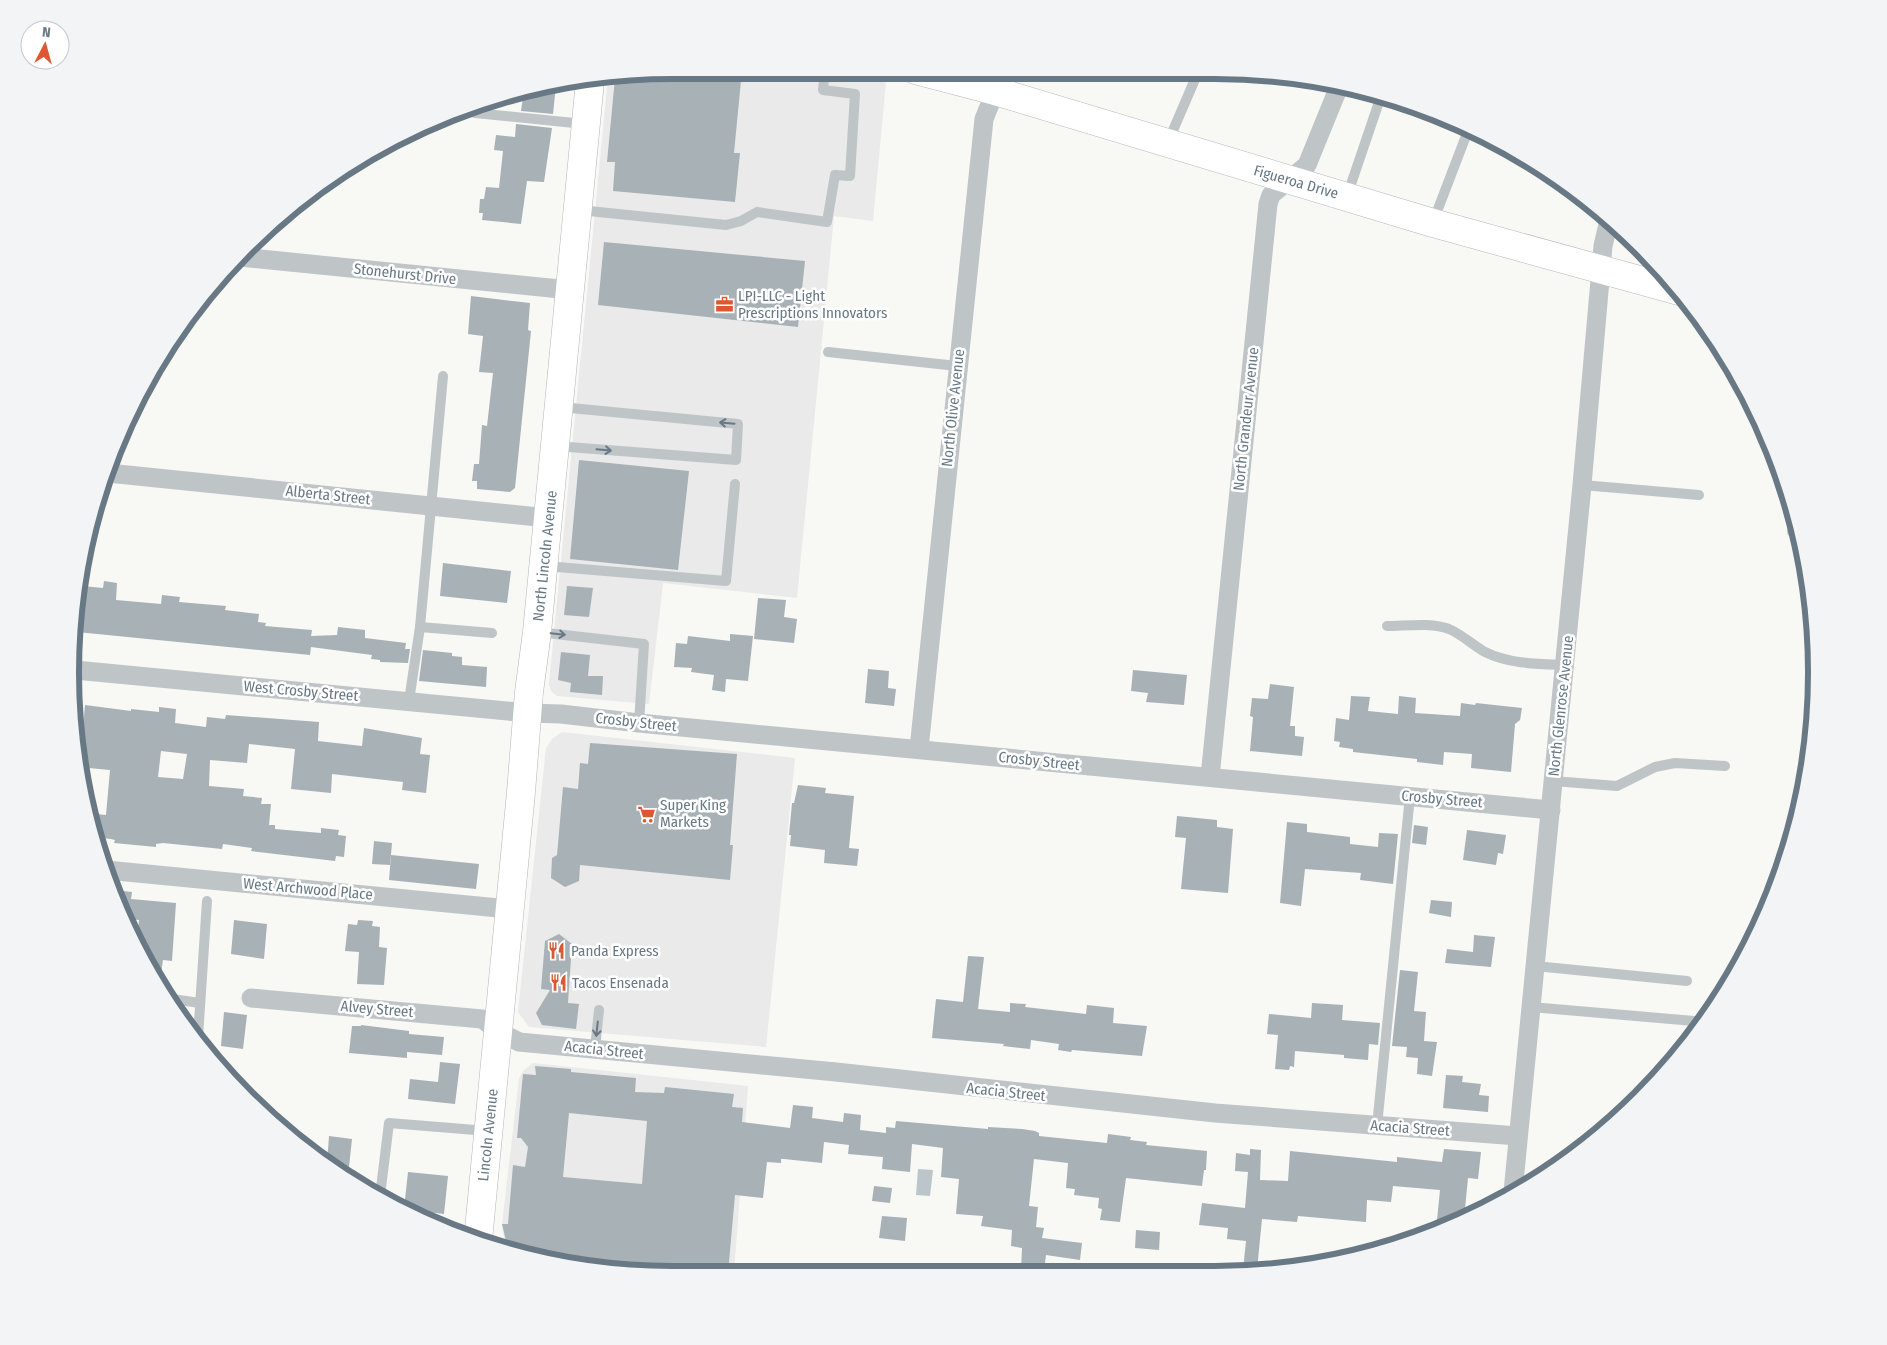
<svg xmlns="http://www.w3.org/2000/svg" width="1887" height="1345" font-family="'Fira Sans Condensed',sans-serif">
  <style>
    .built { fill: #e9eae9 }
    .water { fill: #bbc5ca }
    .building { fill: #a8b1b6; fill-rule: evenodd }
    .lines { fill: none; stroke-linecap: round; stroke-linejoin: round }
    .secondary-casing { stroke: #b2b8bc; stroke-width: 29 }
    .lane { stroke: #bfc4c7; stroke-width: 10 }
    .street { stroke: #bfc4c7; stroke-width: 19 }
    .secondary { stroke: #fff; stroke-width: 28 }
    .oneway { stroke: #687985 }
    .labels { text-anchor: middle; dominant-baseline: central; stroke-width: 5; stroke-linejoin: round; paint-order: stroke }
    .street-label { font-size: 15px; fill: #687985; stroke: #fff }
    .poi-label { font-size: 15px; fill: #687985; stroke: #fff; text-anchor: start }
    .rim { fill: none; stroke: #687985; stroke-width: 6 }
  </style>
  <rect width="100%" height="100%" fill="#f8f8f5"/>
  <!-- built -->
  <g class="built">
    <path d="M673 70H838L852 71 886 82 873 221 834 216 797 598 663 583 649 704 557 696 551 691 549 684 608 78Z"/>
    <path d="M562 732 795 758 766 1047 529 1027 518 1012 546 748 552 739Z"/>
    <path d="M533 1063 748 1086 734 1273 633 1274 517 1255 506 1251 502 1224 519 1078 524 1070Z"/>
  </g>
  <!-- water -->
  <path class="water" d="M918 1169 933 1170 930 1196 916 1195Z"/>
  <!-- building -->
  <g class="building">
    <path d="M672 70H742L734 153H740L735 202 613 191 615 162H607L615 78Z"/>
    <path d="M556 85 553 114 521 111 524 90Z"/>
    <path d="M516 124 552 128 544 182 527 181 521 224 482 220 483 213H479L480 199H484L486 187 499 188 503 151 494 150 496 135 515 137Z"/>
    <path d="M604 242 805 261 798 327 598 305Z"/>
    <path d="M471 296 530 303 528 330 531 331 515 488 510 492 477 489V481H472L474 464H479L482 425 487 426 493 373 479 372 483 336 468 334Z"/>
    <path d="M579 460 689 471 678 570 570 559Z"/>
    <path d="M443 563 511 571 507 603 440 596Z"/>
    <path d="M104 581 117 583 116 600 161 604 162 595 180 597 179 602 226 606 225 610 259 614 258 622 266 623 265 626 312 630 311 636 337 635 338 627 365 630V638L406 643 405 649H410L408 663 380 662V660L371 659 372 655 311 647 310 655 77 632 76 605H81L83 586 103 588Z"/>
    <path d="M567 586 593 588 589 617 564 615Z"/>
    <path d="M758 598 786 600 784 617 797 619 794 643 754 639Z"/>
    <path d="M730 634 753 636 748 681 726 679 725 692 712 690 714 675 691 672 692 668 674 667 676 643 687 644 688 636 730 641Z"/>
    <path d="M423 650 452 653V656L462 657V665L487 667 486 687 419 681Z"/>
    <path d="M561 652 590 655 588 676H603L602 695 570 692 571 683 558 680Z"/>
    <path d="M868 669 889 671 888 688 896 689 894 706 865 703Z"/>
    <path d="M1133 670 1187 675 1184 705 1146 702 1148 693 1131 691Z"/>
    <path d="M1270 684 1294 687 1290 726H1295V736L1304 737 1302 756 1250 751 1253 717 1250 716 1252 698 1268 699Z"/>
    <path d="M1351 696 1370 697 1368 711 1398 714 1399 696 1416 698 1415 713 1460 716 1461 703 1475 705 1476 703 1522 708 1520 720 1515 724 1511 772 1471 768 1472 754 1444 752 1443 765 1417 762V759L1353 752V749L1339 747 1340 742 1334 741 1336 718 1349 720Z"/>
    <path d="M85 705 131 711V709L159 712V707L176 709 175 723 206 727 207 717 225 719 226 715 319 722 318 741 362 746 364 728 422 738 420 754 430 755 426 793 402 790 403 782 332 774 331 793 291 789 295 749 249 744 247 763 210 760 209 786 244 789 243 796 262 798 261 804H271L269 825H275V829L321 833V828L339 830 338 835 346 836 344 857 336 856 335 861 267 853 251 851 252 848 223 844 222 849 163 843 156 844V847L114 843 115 840 111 839 94 837 91 829 87 813 106 815 110 770 78 767 75 751 81 752ZM161 751 187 754 183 779 158 777Z"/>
    <path d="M590 743 737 754 730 845H733L730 880 580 865 579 881 565 887 551 878 552 858 557 855 563 787 578 789 580 763 588 764Z"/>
    <path d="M798 785 826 788 825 793 854 796 849 848 859 849 857 866 824 863 825 850 790 846 791 835H789L792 803H794Z"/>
    <path d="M1177 816 1217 820V827L1233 829 1228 893 1181 889 1186 838 1175 837Z"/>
    <path d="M1287 822 1307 824V832L1350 837V844L1378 847 1379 833 1398 834 1393 884 1360 880 1361 873 1305 869 1301 906 1280 903Z"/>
    <path d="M1414 825 1428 827 1426 845 1412 843Z"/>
    <path d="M1467 830 1506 835 1503 854 1498 853 1496 865 1463 860Z"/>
    <path d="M374 841 392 843 390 865 372 864Z"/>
    <path d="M391 855 479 864 476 889 389 880Z"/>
    <path d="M114 890 132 892 131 899 176 903 172 961 163 960 160 981 136 945 139 920 129 919 128 929Z"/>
    <path d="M1431 900 1452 902 1451 917 1429 913Z"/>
    <path d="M234 920 267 924 264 959 231 954Z"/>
    <path d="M358 920 373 921 372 926 380 927 379 947 387 948 384 985 357 984 359 952 345 951 348 924 357 925Z"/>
    <path d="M559 934 572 944 568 1003 579 1004 576 1029 542 1025 536 1013 550 990 541 989 545 941Z"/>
    <path d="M1474 935 1495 937 1491 967 1445 963 1447 949 1473 952Z"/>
    <path d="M968 956 984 957 978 1009 1010 1012V1003L1026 1004 1025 1007 1086 1014 1087 1005 1114 1008 1113 1023 1147 1026 1142 1056 1072 1050 1071 1052 1058 1050 1059 1044 1031 1040 1030 1049 1003 1046 1004 1044 932 1038 936 999 963 1002Z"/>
    <path d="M1400 970 1418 972 1414 1011 1426 1012 1424 1041 1437 1042 1432 1076 1417 1074 1418 1058 1406 1057 1407 1047 1392 1046Z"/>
    <path d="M1312 1003 1343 1005 1342 1020 1380 1023 1378 1045 1369 1044 1368 1060 1344 1058V1055L1295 1051 1294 1067 1290 1066 1289 1070 1275 1069 1278 1035 1267 1034 1269 1014 1311 1018Z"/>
    <path d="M224 1012 247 1015 243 1049 221 1046Z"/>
    <path d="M361 1025 409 1031V1034L444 1037 442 1055 407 1052V1058L349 1053 352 1026H361Z"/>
    <path d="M440 1062 460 1064 455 1104 408 1099 410 1079 438 1082Z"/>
    <path d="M535 1066 571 1069V1072L636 1078 635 1092 664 1093 665 1087 734 1094 732 1107 743 1108 742 1122 790 1128 793 1105 813 1107 812 1118 843 1122 844 1113 861 1115 860 1130 886 1133V1127L895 1128 896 1121 988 1129V1127L1022 1129 1035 1131 1039 1133V1136L1107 1143 1108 1134 1131 1137 1130 1140 1147 1142 1146 1145 1207 1151 1206 1170H1204L1202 1186 1126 1178 1120 1222 1100 1220 1102 1209 1098 1208 1099 1198 1074 1195 1075 1189 1066 1188 1068 1163 1034 1159 1029 1206 1038 1207 1036 1227 1044 1228 1042 1238 1082 1243 1080 1260 1046 1255 1044 1271H1021L1022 1248 1011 1246 1012 1230 981 1226 983 1216 956 1214 959 1179 941 1177 943 1148 912 1144 910 1172 882 1169 883 1157 848 1154 849 1145 824 1142 822 1163 784 1159H781V1163L767 1162 763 1198 735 1195 728 1273 633 1274 517 1255 512 1253 506 1241 502 1224H508L513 1165 525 1167 528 1147 521 1138H517L523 1074 536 1075ZM569 1113 647 1121 642 1184 563 1177Z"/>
    <path d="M1446 1075 1463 1076 1462 1082 1481 1084 1479 1095 1489 1096 1488 1112 1443 1108Z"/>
    <path d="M329 1136 352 1139 349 1167 327 1164Z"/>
    <path d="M1250 1149 1261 1150 1260 1180 1288 1181 1290 1151 1397 1162V1157L1442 1162 1444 1149 1481 1152 1478 1179 1468 1178 1464 1219 1436 1230 1440 1190 1393 1186 1391 1202 1367 1200 1366 1222 1298 1216 1297 1222 1262 1219 1257 1270H1243L1246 1241 1227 1239 1228 1228 1199 1225 1202 1203 1245 1208 1248 1172 1235 1171 1236 1153 1250 1155Z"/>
    <path d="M408 1172 448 1176 444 1214 404 1209Z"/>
    <path d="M874 1186 892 1188 890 1203 872 1201Z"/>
    <path d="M882 1216 907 1218 905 1241 879 1238Z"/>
    <path d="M1136 1230 1160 1232 1159 1250 1135 1248Z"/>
  </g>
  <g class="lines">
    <defs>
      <g id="secondary">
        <path d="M915 70 995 91 1433 223 1679 291"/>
        <path d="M478 1240 521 792 529 692 537 632 590 81"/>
      </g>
    </defs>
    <!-- secondary casing -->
    <use href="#secondary" class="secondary-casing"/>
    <!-- lane -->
    <g class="lane">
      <path d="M475 113 584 124"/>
      <path d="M1168 142 1199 70"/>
      <path d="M1347 196 1381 96"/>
      <path d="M579 210 726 225 741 221 757 212 827 222 835 175 850 176 855 94 823 90 825 70"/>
      <path d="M1433 222 1469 128"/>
      <path d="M828 352 957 366"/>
      <path d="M556 446 736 460 738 424 560 407"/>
      <path d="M1582 485 1699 495"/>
      <path d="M1792 532 1794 516"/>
      <path d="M545 566 726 581 735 484"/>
      <path d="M1387 626C1405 626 1431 622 1449 629 1461 634 1473 645 1485 652 1509 664 1538 664 1565 665"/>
      <path d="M420 627 443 376"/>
      <path d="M538 632 644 644 639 723"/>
      <path d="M409 701 420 627 492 633"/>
      <path d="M1809 712 1816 713"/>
      <path d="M1553 781 1617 786 1655 767 1675 763 1725 766"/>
      <path d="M1535 966 1687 981"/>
      <path d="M172 999 200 1003"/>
      <path d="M1531 1007 1694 1021"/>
      <path d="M198 1037 207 901"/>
      <path d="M595 1049 599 1010"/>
      <path d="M1377 1126 1410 796"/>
      <path d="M380 1196 389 1123 488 1131"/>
    </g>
    <!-- street -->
    <g class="street">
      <path d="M240 257 570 290"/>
      <path d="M108 473 548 518"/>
      <path d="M75 670 528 713 561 714 639 723 1551 810"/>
      <path d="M919 749 984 119 1004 70"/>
      <path d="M1210 777 1268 204 1271 195 1307 165 1340 84"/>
      <path d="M106 870 509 909"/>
      <path d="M251 998 482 1019 498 1031 519 1042 836 1072 1215 1113 1518 1136"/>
      <path d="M1513 1192 1582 485 1603 246 1609 220"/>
    </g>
    <!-- secondary -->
    <use href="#secondary" class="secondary"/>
  </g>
  <!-- one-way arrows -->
  <defs><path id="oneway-shaft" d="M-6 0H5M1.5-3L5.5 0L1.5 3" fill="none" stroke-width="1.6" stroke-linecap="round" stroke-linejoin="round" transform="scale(1.25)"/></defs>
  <g class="oneway">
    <use href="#oneway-shaft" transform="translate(727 423) rotate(-175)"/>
    <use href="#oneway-shaft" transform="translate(604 450) rotate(5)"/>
    <use href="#oneway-shaft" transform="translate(558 634) rotate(6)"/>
    <use href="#oneway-shaft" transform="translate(597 1029) rotate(96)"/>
  </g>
  <!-- icons -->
  <defs>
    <symbol id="office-bare" viewBox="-9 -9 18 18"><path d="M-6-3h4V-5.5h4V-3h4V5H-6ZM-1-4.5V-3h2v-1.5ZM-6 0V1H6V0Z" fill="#db5833" stroke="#fff" stroke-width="2.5" paint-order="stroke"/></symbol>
    <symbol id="supermarket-bare" viewBox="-9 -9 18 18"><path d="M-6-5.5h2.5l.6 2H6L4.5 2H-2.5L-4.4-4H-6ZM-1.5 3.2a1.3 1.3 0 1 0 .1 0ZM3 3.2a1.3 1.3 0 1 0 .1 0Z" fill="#db5833" stroke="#fff" stroke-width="2.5" paint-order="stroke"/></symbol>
    <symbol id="restaurant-bare" viewBox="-9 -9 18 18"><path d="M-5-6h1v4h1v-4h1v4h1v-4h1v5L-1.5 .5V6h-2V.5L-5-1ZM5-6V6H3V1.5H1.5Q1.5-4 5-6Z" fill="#db5833" stroke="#fff" stroke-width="2.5" paint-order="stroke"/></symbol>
  </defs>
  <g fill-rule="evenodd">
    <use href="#office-bare" x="712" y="292" width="25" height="25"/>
    <use href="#supermarket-bare" x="634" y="802" width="25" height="25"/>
    <use href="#restaurant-bare" x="544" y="938" width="25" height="25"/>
    <use href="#restaurant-bare" x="546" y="970" width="25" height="25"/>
  </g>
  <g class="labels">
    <!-- street labels -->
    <g class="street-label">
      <text transform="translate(1296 182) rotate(16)">Figueroa Drive</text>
      <text transform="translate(405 274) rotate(6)">Stonehurst Drive</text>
      <text transform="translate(953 408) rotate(-84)">North Olive Avenue</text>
      <text transform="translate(1246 419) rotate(-84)">North Grandeur Avenue</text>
      <text transform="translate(328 495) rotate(6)">Alberta Street</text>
      <text transform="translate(545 556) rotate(-84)">North Lincoln Avenue</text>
      <text transform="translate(301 691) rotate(5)">West Crosby Street</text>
      <text transform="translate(1561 706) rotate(-84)">North Glenrose Avenue</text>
      <text transform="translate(636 722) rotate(6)">Crosby Street</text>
      <text transform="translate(1039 761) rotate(6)">Crosby Street</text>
      <text transform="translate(1442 799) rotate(5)">Crosby Street</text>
      <text transform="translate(308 889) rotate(5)">West Archwood Place</text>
      <text transform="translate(377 1009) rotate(5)">Alvey Street</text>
      <text transform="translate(604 1050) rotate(6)">Acacia Street</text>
      <text transform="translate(1006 1092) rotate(6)">Acacia Street</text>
      <text transform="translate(1410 1128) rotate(4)">Acacia Street</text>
      <text transform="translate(488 1135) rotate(-84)">Lincoln Avenue</text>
    </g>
    <!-- poi labels -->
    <g class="poi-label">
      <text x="738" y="296">LPI-LLC - Light<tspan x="738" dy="17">Prescriptions Innovators</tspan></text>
      <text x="660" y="805">Super King<tspan x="660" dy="17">Markets</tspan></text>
      <text x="571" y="951">Panda Express</text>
      <text x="572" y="983">Tacos Ensenada</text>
    </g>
  </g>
  <!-- crop -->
  <path d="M0 0H1887V1345H0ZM672 79H1215A593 593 0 0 1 1808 672V673A593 593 0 0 1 1215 1266H672A593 593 0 0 1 79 673V672A593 593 0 0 1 672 79Z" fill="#f3f4f5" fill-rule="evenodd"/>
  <path class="rim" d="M672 79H1215A593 593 0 0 1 1808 672V673A593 593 0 0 1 1215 1266H672A593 593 0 0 1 79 673V672A593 593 0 0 1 672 79Z"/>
  <!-- north arrow -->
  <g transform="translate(45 45) rotate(6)"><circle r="24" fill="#ffffff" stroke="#c3c9ce"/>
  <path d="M0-4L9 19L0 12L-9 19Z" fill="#db5833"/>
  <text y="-8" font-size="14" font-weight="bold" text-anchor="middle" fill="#687985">N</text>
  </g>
</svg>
